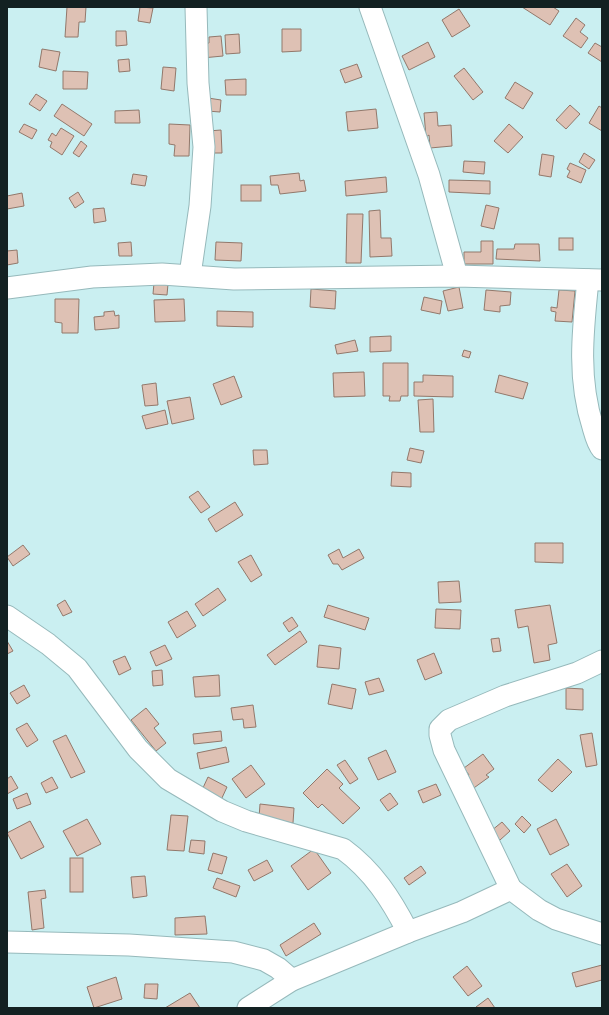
<svg xmlns="http://www.w3.org/2000/svg" width="609" height="1015" font-family="Rubik,sans-serif">
  <style>
    .building { fill: #dec1b4; stroke: #92786b }
    .lines { fill: none; stroke-linecap: round; stroke-linejoin: round }
    .minor-casing { stroke: #96b9bb; stroke-width: 23 }
    .minor { stroke: #fff; stroke-width: 21 }
  </style>
  <rect width="100%" height="100%" fill="#caeff1"/>
  <!-- building -->
  <g class="building">
    <path d="M67 7H86L85 22H79L78 37H65Z"/>
    <path d="M140 7 153 8 150 23 138 21Z"/>
    <path d="M522 7H553L559 11 550 25Z"/>
    <path d="M459 9 470 26 452 37 442 20Z"/>
    <path d="M576 18 585 25 580 32 588 38 581 48 563 36Z"/>
    <path d="M282 29H301V51L282 52Z"/>
    <path d="M116 31H126L127 45 116 46Z"/>
    <path d="M239 34 240 53 226 54 225 35Z"/>
    <path d="M221 36 223 56 202 58 201 44 209 43V37Z"/>
    <path d="M428 42 435 57 409 70 402 56Z"/>
    <path d="M595 43 602 47V62L588 53Z"/>
    <path d="M42 49 60 52 56 71 39 67Z"/>
    <path d="M129 59 130 71 119 72 118 60Z"/>
    <path d="M357 64 362 77 345 83 340 70Z"/>
    <path d="M163 67 176 68 174 91 161 89Z"/>
    <path d="M464 68 483 92 473 100 454 76Z"/>
    <path d="M63 71 88 72 87 89H63Z"/>
    <path d="M246 79V95H226L225 80Z"/>
    <path d="M515 82 533 93 523 109 505 98Z"/>
    <path d="M36 94 47 101 40 111 29 104Z"/>
    <path d="M208 98 221 100 220 112 207 111Z"/>
    <path d="M62 104 92 124 84 136 54 116Z"/>
    <path d="M570 105 580 114 566 129 556 120Z"/>
    <path d="M599 106 602 108V131L589 123Z"/>
    <path d="M376 109 378 128 348 131 346 112Z"/>
    <path d="M139 110 140 123H115V111Z"/>
    <path d="M437 112 438 126 451 125 452 146 430 148 429 135 426 137 424 113Z"/>
    <path d="M24 124 37 130 32 139 19 132Z"/>
    <path d="M169 124 190 125 189 156H174L175 145 169 144Z"/>
    <path d="M509 124 523 137 508 153 494 141Z"/>
    <path d="M61 128 74 136 62 155 50 147 52 142 48 140 52 133 56 136Z"/>
    <path d="M221 130 222 153H209L208 131Z"/>
    <path d="M81 141 87 146 79 157 73 153Z"/>
    <path d="M584 153 595 160 589 169 579 162Z"/>
    <path d="M542 154 554 156 551 177 539 175Z"/>
    <path d="M464 161 485 162 484 174 463 172Z"/>
    <path d="M570 163 586 170 581 183 567 177 570 171 567 169Z"/>
    <path d="M299 173 300 181 304 180 306 191 280 194 278 185H271L270 176Z"/>
    <path d="M133 174 147 176 145 186 131 184Z"/>
    <path d="M386 177 387 192 346 196 345 181Z"/>
    <path d="M449 180 490 181V194L449 192Z"/>
    <rect x="241" y="185" width="20" height="16"/>
    <path d="M78 192 84 202 75 208 69 198Z"/>
    <path d="M22 193 24 206 7 209V196Z"/>
    <path d="M486 205 499 208 494 229 481 226Z"/>
    <path d="M104 208 106 221 94 223 93 209Z"/>
    <path d="M380 210 381 238H391L392 256 370 257 369 211Z"/>
    <path d="M347 214H363L361 263H346Z"/>
    <rect x="559" y="238" width="14" height="12"/>
    <path d="M481 241H493V264H464V252H481Z"/>
    <path d="M131 242 132 256H119L118 243Z"/>
    <path d="M216 242 242 243 241 261 215 260Z"/>
    <path d="M515 244H539L540 261 496 259 497 249H514Z"/>
    <path d="M17 250 18 263 7 265V251Z"/>
    <path d="M154 283 168 284 167 295 153 294Z"/>
    <path d="M459 287 463 308 448 311 443 291Z"/>
    <path d="M311 289 336 291 335 309 310 307Z"/>
    <path d="M486 290 511 292 510 305 500 306V312L484 310Z"/>
    <path d="M559 290 575 291 572 322 555 321 556 312 551 311V307L557 308Z"/>
    <path d="M424 297 442 301 440 314 421 310Z"/>
    <path d="M55 299H79L78 333H62V323L55 322Z"/>
    <path d="M184 299 185 321 155 322 154 300Z"/>
    <path d="M114 311 115 316 119 315V328L95 330 94 317 104 316V312Z"/>
    <path d="M217 311 253 312V327L217 326Z"/>
    <path d="M391 336V351L370 352V337Z"/>
    <path d="M355 340 358 351 337 354 335 345Z"/>
    <path d="M464 350 471 352 469 358 462 356Z"/>
    <path d="M383 363H408V396H401L400 401H389L390 396H383Z"/>
    <path d="M364 372 365 396 334 397 333 373Z"/>
    <path d="M423 375 453 376V397L414 396V382H423Z"/>
    <path d="M499 375 528 383 523 399 495 392Z"/>
    <path d="M234 376 242 397 221 405 213 384Z"/>
    <path d="M156 383 158 405 145 406 142 385Z"/>
    <path d="M190 397 194 419 172 424 167 401Z"/>
    <path d="M433 399 434 432H420L418 400Z"/>
    <path d="M165 410 168 424 146 429 142 416Z"/>
    <path d="M410 448 424 451 421 463 407 460Z"/>
    <path d="M253 450H267L268 464 254 465Z"/>
    <path d="M392 472 411 473V487L391 486Z"/>
    <path d="M198 491 210 507 201 513 189 497Z"/>
    <path d="M235 502 243 515 216 532 208 519Z"/>
    <path d="M535 543H563V563L535 562Z"/>
    <path d="M23 545 30 554 13 566 7 557Z"/>
    <path d="M339 549 343 558 359 549 364 558 342 570 338 564H333L328 555Z"/>
    <path d="M251 555 262 575 251 582 238 562Z"/>
    <path d="M459 581 461 602 439 603 438 582Z"/>
    <path d="M218 588 226 600 203 616 195 604Z"/>
    <path d="M65 600 72 612 63 616 57 605Z"/>
    <path d="M328 605 369 618 365 630 324 617Z"/>
    <path d="M550 605 557 643 548 645 550 660 534 663 528 626 518 628 515 610Z"/>
    <path d="M436 609 461 610 460 629 435 628Z"/>
    <path d="M187 611 196 626 177 638 168 622Z"/>
    <path d="M292 617 298 626 289 632 283 623Z"/>
    <path d="M300 631 307 642 275 665 267 655Z"/>
    <path d="M499 638 501 651 493 652 491 639Z"/>
    <path d="M7 641 13 651 7 654Z"/>
    <path d="M165 645 172 659 156 666 150 652Z"/>
    <path d="M319 645 341 648 339 669 317 667Z"/>
    <path d="M434 653 442 673 425 680 417 660Z"/>
    <path d="M125 656 131 669 119 675 113 661Z"/>
    <path d="M162 670 163 685 153 686 152 671Z"/>
    <path d="M219 675 220 696 195 697 193 677Z"/>
    <path d="M379 678 384 691 369 695 365 682Z"/>
    <path d="M332 684 356 689 352 709 328 704Z"/>
    <path d="M24 685 30 696 17 704 10 693Z"/>
    <path d="M566 688 583 689V710L566 709Z"/>
    <path d="M253 705 256 727 244 728 243 719 233 720 231 708Z"/>
    <path d="M146 708 159 724 154 728 166 743 156 751 131 720Z"/>
    <path d="M27 723 38 740 27 747 16 729Z"/>
    <path d="M221 731 222 741 194 744 193 734Z"/>
    <path d="M592 733 597 765 586 767 580 735Z"/>
    <path d="M66 735 85 772 71 778 53 741Z"/>
    <path d="M226 747 229 762 200 769 197 753Z"/>
    <path d="M386 750 396 772 378 780 368 758Z"/>
    <path d="M483 754 494 769 486 775 489 777 471 790 464 779 469 775 464 768Z"/>
    <path d="M558 759 572 772 552 792 538 780Z"/>
    <path d="M345 760 358 779 350 784 337 765Z"/>
    <path d="M251 765 265 784 246 798 232 779Z"/>
    <path d="M327 769 343 784 339 788 360 808 343 824 322 804 318 808 303 793Z"/>
    <path d="M11 776 18 788 7 794V779Z"/>
    <path d="M52 777 58 788 46 793 41 783Z"/>
    <path d="M208 777 227 787 221 800 202 790Z"/>
    <path d="M436 784 441 795 423 803 418 791Z"/>
    <path d="M27 793 31 804 17 809 13 799Z"/>
    <path d="M390 793 398 804 388 811 380 800Z"/>
    <path d="M260 804 294 808 293 823 259 818Z"/>
    <path d="M171 815 188 816 184 851 167 850Z"/>
    <path d="M522 816 531 825 524 833 515 824Z"/>
    <path d="M87 819 101 844 77 856 63 831Z"/>
    <path d="M556 819 569 845 550 855 537 829Z"/>
    <path d="M30 821 44 847 21 859 7 833Z"/>
    <path d="M502 822 510 831 500 840 491 831Z"/>
    <path d="M191 840 205 841 204 854 189 852Z"/>
    <path d="M314 849 331 873 308 890 291 866Z"/>
    <path d="M213 853 227 857 222 874 208 870Z"/>
    <rect x="70" y="858" width="13" height="34"/>
    <path d="M267 860 273 871 254 881 248 870Z"/>
    <path d="M567 864 582 886 567 897 551 874Z"/>
    <path d="M421 866 426 873 409 885 404 878Z"/>
    <path d="M145 876 147 896 133 898 131 877Z"/>
    <path d="M217 878 240 886 236 897 213 888Z"/>
    <path d="M45 890 46 898 41 899 44 928 32 930 28 892Z"/>
    <path d="M205 916 207 934 175 935V918Z"/>
    <path d="M314 923 321 934 286 956 280 945Z"/>
    <path d="M602 965V980L576 987 572 973Z"/>
    <path d="M467 966 482 986 468 996 453 977Z"/>
    <path d="M116 977 122 999 94 1008 87 987Z"/>
    <path d="M145 984H158L157 999 144 998Z"/>
    <path d="M190 993 200 1008H165Z"/>
    <path d="M488 998 495 1008H476V1007Z"/>
  </g>
  <g class="lines">
    <defs>
      <g id="minor">
        <path d="M370 7 429 175 457 276"/>
        <path d="M190 275 200 206 204 147 198 83 196 7"/>
        <path d="M588 280C583 329 577 378 593 427 595 434 597 443 602 449"/>
        <path d="M7 288 92 277 162 274 234 279 457 276 602 280"/>
        <path d="M7 616 48 644 77 668 138 749 168 779 222 811 246 821 343 849C373 871 391 899 408 932"/>
        <path d="M511 889 444 750 440 735V729L449 720 505 696 577 673 602 661"/>
        <path d="M7 942 129 945 233 952 264 960 278 968 292 980"/>
        <path d="M248 1008 292 980 408 932 462 912 511 889 539 910 556 919 602 934"/>
      </g>
    </defs>
    <!-- minor casing -->
    <use href="#minor" class="minor-casing"/>
    <!-- minor -->
    <use href="#minor" class="minor"/>
  </g>
  <!-- border -->
  <rect width="609" height="1015" fill="none" stroke="#132122" stroke-width="16"/>
</svg>
